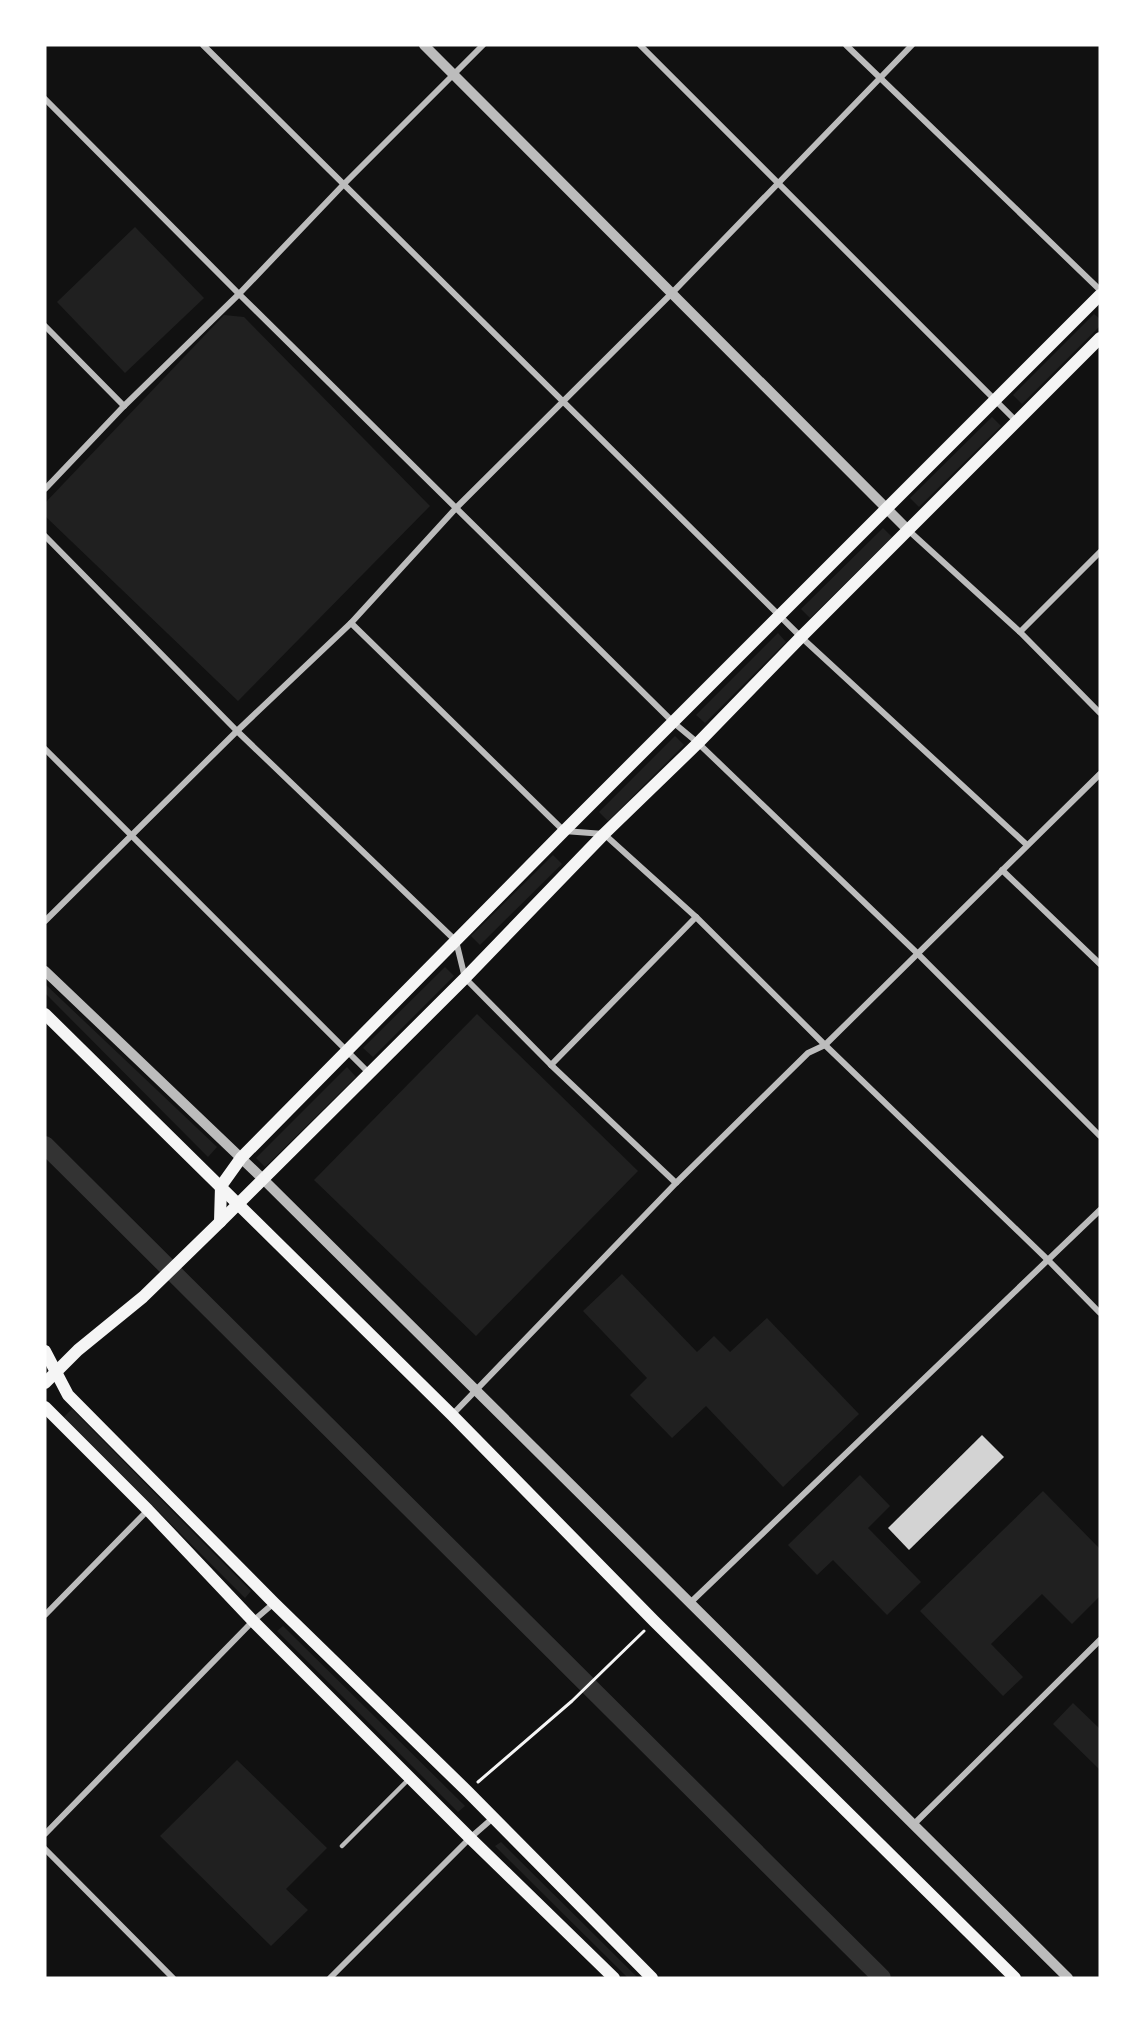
<svg xmlns="http://www.w3.org/2000/svg" width="1145" height="2023" font-family="'Fira Sans',sans-serif">
  <style>
    .green { fill: #202020 }
    .lines { fill: none; stroke-linecap: round; stroke-linejoin: round }
    .canal { stroke: #333; stroke-width: 18 }
    .building { fill: #d3d3d3 }
    .path { stroke: #f5f5f5; stroke-width: 3 }
    .service { stroke: #bcbcbc; stroke-width: 4.5 }
    .minor { stroke: #bcbcbc; stroke-width: 6 }
    .tertiary { stroke: #bcbcbc; stroke-width: 10 }
    .secondary { stroke: #f5f5f5; stroke-width: 12 }
  </style>
  <rect width="100%" height="100%" fill="#111"/>
  <!-- green -->
  <g class="green">
    <path d="M135 227 204 298 125 373 57 302Z"/>
    <path d="M1094 314 1100 319V326L1022 404 1013 395Z"/>
    <path d="M224 315 244 317 430 506 238 701 45 516V503Z"/>
    <path d="M992 417 1001 426 919 507 910 498Z"/>
    <path d="M883 528 892 537 810 618 801 609Z"/>
    <path d="M778 633 786 642 705 723 696 715Z"/>
    <path d="M675 736 684 745 608 821 599 812Z"/>
    <path d="M553 855 562 864 480 945 471 936Z"/>
    <path d="M445 967 454 976 373 1057 363 1048Z"/>
    <path d="M45 984 217 1147 208 1157 45 993Z"/>
    <path d="M477 1014 638 1171 476 1336 314 1180Z"/>
    <path d="M347 1067 356 1077 265 1167 256 1158Z"/>
    <path d="M622 1274 697 1352 714 1336 730 1352 767 1318 859 1414 783 1487 706 1406 672 1438 630 1395 647 1378 583 1311Z"/>
    <path d="M72 1409 251 1591 245 1598 64 1417Z"/>
    <path d="M860 1475 890 1506 868 1528 921 1582 887 1615 833 1560 817 1575 788 1545Z"/>
    <path d="M1043 1491 1100 1549V1596L1072 1624 1042 1594 991 1644 1023 1677 1003 1696 920 1611Z"/>
    <path d="M283 1626 465 1806 458 1812 277 1631Z"/>
    <path d="M1073 1703 1100 1729V1770L1053 1724Z"/>
    <path d="M237 1760 327 1848 286 1889 308 1910 271 1946 160 1836Z"/>
    <path d="M501 1842 638 1978H628L495 1846Z"/>
  </g>
  <g class="lines">
    <!-- canal -->
    <path class="canal" d="M45 1145 882 1978"/>
  </g>
  <!-- building -->
  <path class="building" d="M982 1435 1004 1457 909 1550 888 1528Z"/>
  <g class="lines">
    <!-- path -->
    <path class="path" d="M478 1782 572 1701 644 1631"/>
    <!-- service -->
    <path class="service" d="M342 1846 410 1778"/>
    <!-- minor -->
    <g class="minor">
      <path d="M203 45 801 637 1027 845"/>
      <path d="M640 45 1017 422"/>
      <path d="M846 45 1100 290"/>
      <path d="M45 99 239 294 674 723 698 743 917 953 1100 1136"/>
      <path d="M45 326 124 406"/>
      <path d="M45 489 124 406 239 294 344 184 483 45"/>
      <path d="M908 530 1020 632 1100 713"/>
      <path d="M45 536 237 731 456 941 465 978 551 1065 676 1183"/>
      <path d="M351 623 564 831 604 834 696 917 825 1045 1049 1261 1100 1313"/>
      <path d="M1020 632 1100 552"/>
      <path d="M45 749 369 1073"/>
      <path d="M1002 870 1100 964"/>
      <path d="M45 921 237 731 351 623 457 507 671 294 912 45"/>
      <path d="M551 1065 696 917"/>
      <path d="M452 1415 676 1183 808 1053 825 1045 1100 774"/>
      <path d="M690 1603 1100 1210"/>
      <path d="M45 1615 148 1510"/>
      <path d="M913 1825 1100 1640"/>
      <path d="M45 1834 253 1621 274 1603"/>
      <path d="M45 1849 173 1978"/>
      <path d="M330 1978 470 1838 493 1818"/>
    </g>
    <!-- tertiary -->
    <g class="tertiary">
      <path d="M424 45 907 529"/>
      <path d="M45 971 263 1179 1068 1978"/>
    </g>
    <!-- secondary -->
    <g class="secondary">
      <path d="M45 1014 452 1415 654 1621 1015 1978"/>
      <path d="M220 1222 221 1186 241 1158 564 831 1100 295"/>
      <path d="M45 1351 68 1395 274 1603 467 1791 652 1978"/>
      <path d="M45 1383 78 1350 143 1297 220 1222 465 978 604 834 698 743 801 637 1100 338"/>
      <path d="M45 1407 148 1510 253 1621 470 1838 614 1978"/>
    </g>
  </g>
  <!-- border -->
  <rect width="1145" height="2023" fill="none" stroke="#ffffff" stroke-width="93"/>
</svg>
